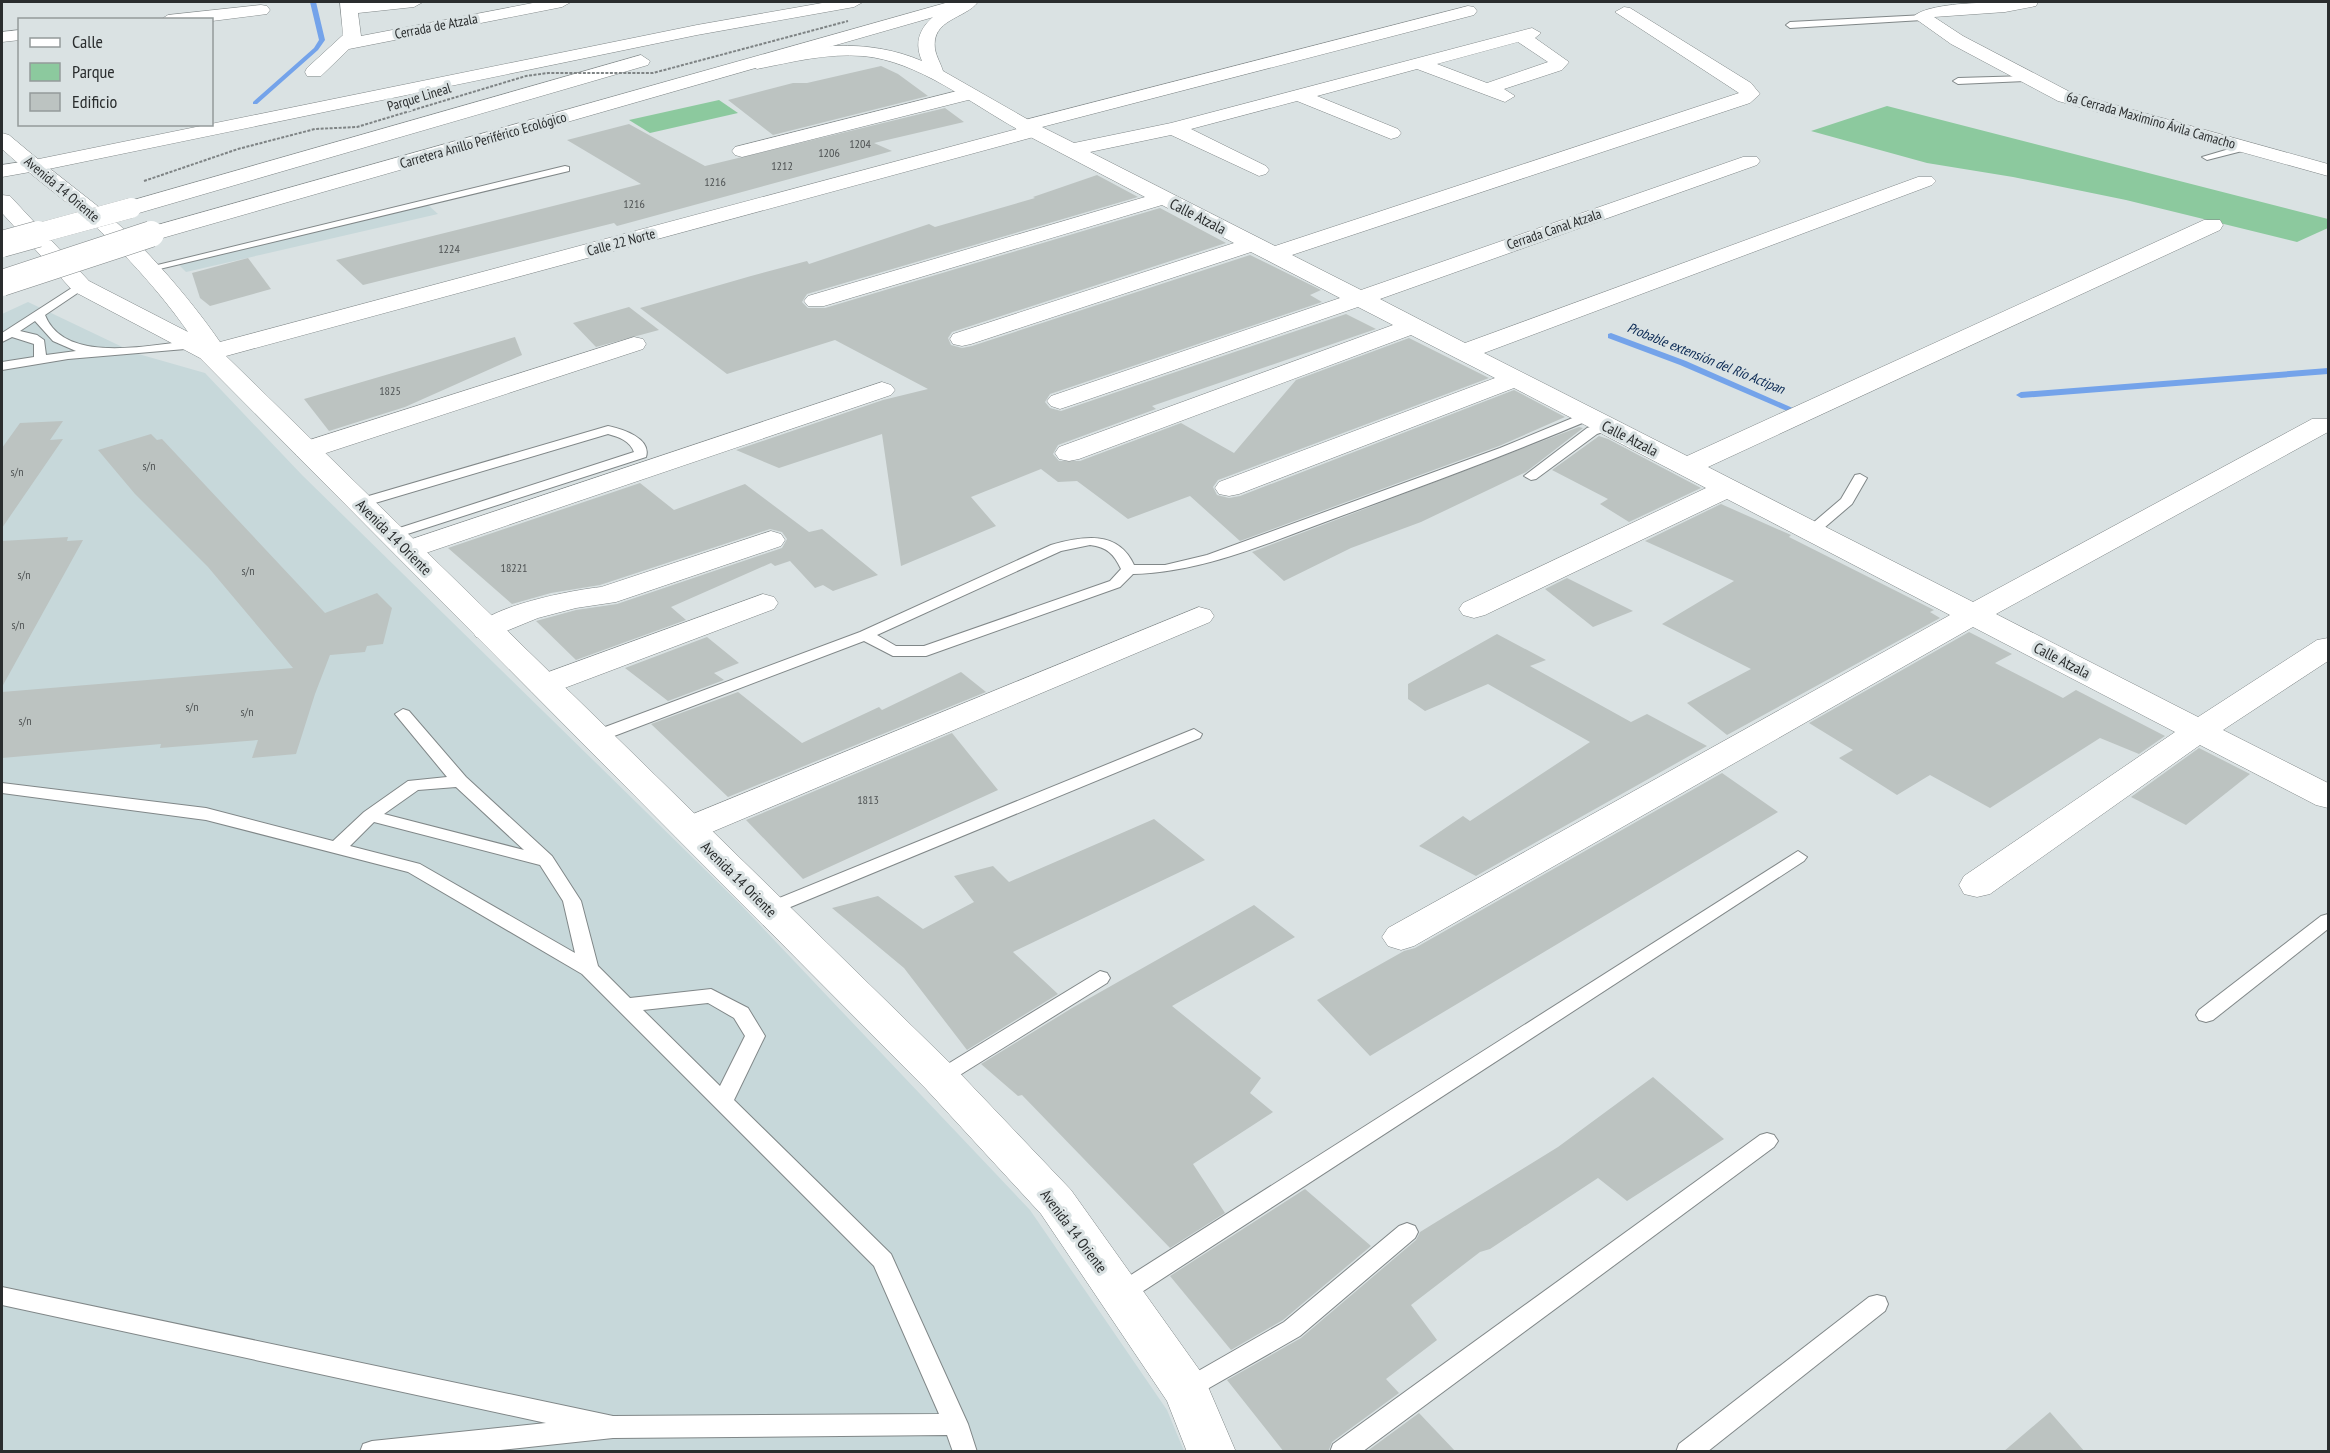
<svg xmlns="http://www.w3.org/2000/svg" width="2330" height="1453" font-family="'PT Sans Narrow',sans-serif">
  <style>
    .built { fill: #c7d8da }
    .green { fill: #8cc99e }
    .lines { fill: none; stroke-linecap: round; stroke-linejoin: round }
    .stream { fill: #74a3ea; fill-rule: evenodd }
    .building { fill: #bcc3c1 }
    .lane-casing { stroke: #808788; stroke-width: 2 }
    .street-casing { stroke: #808788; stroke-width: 1 }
    .secondary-casing { stroke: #808788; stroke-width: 1 }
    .highway-casing { stroke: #808788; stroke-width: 1 }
    .lane { fill: #fff; fill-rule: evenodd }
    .street { fill: #fff; fill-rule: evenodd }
    .secondary { fill: #fff; fill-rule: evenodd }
    .highway { fill: #fff; fill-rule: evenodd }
    .highway-bridge-far1-casing { stroke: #808788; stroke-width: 20; stroke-linecap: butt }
    .highway-bridge-casing { stroke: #808788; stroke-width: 27; stroke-linecap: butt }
    .path-bridge { stroke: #7e8384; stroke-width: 2; stroke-dasharray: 3 1.5; stroke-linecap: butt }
    .highway-bridge-far1 { stroke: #fff; stroke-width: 20 }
    .highway-bridge { stroke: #fff; stroke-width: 26 }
    .labels { text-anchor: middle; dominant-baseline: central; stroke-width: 6; stroke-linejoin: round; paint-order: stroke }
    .number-label { font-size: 12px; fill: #4e5253 }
    .far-street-label { font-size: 14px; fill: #2a2d2e; stroke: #dae2e3 }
    .far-water-label { font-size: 14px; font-style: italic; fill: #092853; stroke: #dae2e3 }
    .street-label { font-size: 15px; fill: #2a2d2e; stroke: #dae2e3 }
  </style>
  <rect width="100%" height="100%" fill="#dae2e3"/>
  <!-- built -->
  <g class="built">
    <path d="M427 204 438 214 186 272 177 263Z"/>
    <path d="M28 302 135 353 205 373 302 475 739 903 1030 1210 1167 1410 1184 1451H2V314Z"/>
  </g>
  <!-- green -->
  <g class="green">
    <path d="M719 100 738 113 650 133 629 120Z"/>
    <path d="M1887 106 2328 219V228L2297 242 2126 200 2013 177 1927 163 1811 131Z"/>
  </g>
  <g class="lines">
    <!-- stream -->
    <g class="stream">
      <path d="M310 2H316L325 40 318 50 257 104H253V102L314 48 319 40Z"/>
      <path d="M1611 333 1686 361 1795 409 1790 412 1787 411 1680 365 1608 338V334Z"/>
      <path d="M2328 368V374L2021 398 2016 395 2021 392Z"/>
    </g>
  </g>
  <!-- building -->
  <g class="building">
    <path d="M881 66 898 74 928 96 773 135 728 100 793 83H807Z"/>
    <path d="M945 108 964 122 874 143 892 151 617 226 614 223 363 285 336 260 641 184 567 140 629 124 705 166Z"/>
    <path d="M1097 175 1138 197 807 294 802 302 808 308H825L1160 208 1226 243 952 332 948 338 951 345 962 348 972 346 1250 255 1321 290 1310 295 1322 302 1050 394 1045 402 1050 408 1061 411 1346 314 1376 329 1152 406 1156 409 1058 445 1053 454 1059 461H1080L1181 423 1234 453 1296 380 1409 338 1489 378 1218 480 1213 487 1217 495 1229 498 1240 496 1514 390 1565 417 1499 446 1240 541 1190 496 1128 519 1077 481 1058 482 1041 469 971 497 996 526 901 566 882 434 779 468 736 450 883 400 928 389 835 340 727 374 640 308 751 276 807 261 809 264 929 224 935 227 1035 198 1033 197Z"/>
    <path d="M248 258 271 289 210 306 200 298 192 273Z"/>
    <path d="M629 307 659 330 596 347 573 323Z"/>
    <path d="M515 337 522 355 405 407 329 431 304 399Z"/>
    <path d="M63 421 50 440 63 439 2 528V448L20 423Z"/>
    <path d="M1579 427 1583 428 1526 472 1421 522 1351 548 1284 581 1252 552Z"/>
    <path d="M151 434 157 440 162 439 325 613 377 593 392 608 383 644 367 646 365 652 330 655 315 694 296 754 252 758 258 740 160 748 161 744 2 758V692L293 668 208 567 135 494 98 450Z"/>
    <path d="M1599 436 1608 439 1701 488 1629 522 1600 504 1608 499 1552 470Z"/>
    <path d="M640 483 674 510 745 484 809 532 822 529 878 575 833 591 823 585 815 588 790 561 775 566 771 563 671 607 686 620 576 660 536 621 576 610 617 604 782 548 787 539 782 532 770 529 600 585 551 593 512 604 448 548Z"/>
    <path d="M1721 504 1791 535 1789 537 1934 610 1930 612 1940 618 1727 735 1687 703 1751 669 1662 624 1734 581 1645 541Z"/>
    <path d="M68 537 67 541 83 540 2 687V541Z"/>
    <path d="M1567 578 1633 611 1593 627 1545 589Z"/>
    <path d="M1969 632 2012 654 1995 663 2063 698 2076 690 2165 736 2139 754 2100 738 1990 808 1930 775 1897 795 1839 758 1853 750 1809 723Z"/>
    <path d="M1497 634 1546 660 1530 666 1631 722 1647 714 1707 746 1476 876 1419 846 1463 816 1470 821 1590 742 1488 684 1425 711 1408 699V684Z"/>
    <path d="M707 637 739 663 714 673 724 680 668 701 625 668Z"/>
    <path d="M961 672 986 692 728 797 651 724 738 692 802 743 879 707 882 710Z"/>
    <path d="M952 733 998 790 803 879 746 820Z"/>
    <path d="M2199 748 2250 774 2186 825 2131 797Z"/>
    <path d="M1722 773 1778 812 1370 1056 1317 1000 1404 951 1415 948Z"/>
    <path d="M1154 819 1205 860 1013 952 1058 994 967 1050 904 968 832 908 878 896 923 929 974 902 954 876 993 866 1009 882Z"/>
    <path d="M1254 905 1295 937 1172 1006 1261 1078 1250 1093 1273 1112 1193 1164 1225 1213 1170 1248 1022 1095 1018 1096 981 1064 1072 1008Z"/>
    <path d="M1653 1077 1724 1139 1627 1201 1598 1178 1490 1249 1480 1252 1411 1305 1437 1340 1386 1379 1399 1393 1332 1442 1328 1452H1284L1227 1380 1301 1338 1416 1240 1420 1232 1558 1147Z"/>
    <path d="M1305 1189 1371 1246 1283 1320 1231 1350 1170 1276Z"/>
    <path d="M2050 1412 2085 1452H2003Z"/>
    <path d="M1419 1413 1456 1452H1366Z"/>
  </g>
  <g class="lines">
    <defs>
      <g id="lane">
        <path d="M1925 15 1926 17 1922 20 1790 28 1786 25 1790 22Z"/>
        <path d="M2028 76V80L2025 81 1958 84 1953 81 1958 78Z"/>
        <path d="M2246 144 2250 145V149L2207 160 2202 157Z"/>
        <path d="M565 166 569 167V171L147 272 141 269Z"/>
        <path d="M81 282 85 284V288L45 315C65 366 153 344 197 340L203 344 197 348 68 359 2 370V362L34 357V344L12 337 2 342V333ZM35 321 53 341 76 351 46 355 44 340 37 335 20 331Z"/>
        <path d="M1587 412 1592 413V419C1507 455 1420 487 1333 519 1268 543 1203 572 1133 574L1120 587 926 656H893L864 641 601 741 595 742 587 737 589 733 860 632 1051 545C1083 536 1118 530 1134 565H1165L1207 555 1500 448ZM1090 545C1107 547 1114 554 1121 569L1110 581 924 646H896L877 635 1061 551Z"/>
        <path d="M1606 422 1611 423V429L1597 434 1536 479 1531 480 1524 476 1587 428Z"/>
        <path d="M608 426C622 429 652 438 646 457L392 539 387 538 385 535 387 532 634 452C630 441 619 437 608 434L365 506 360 507 353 503 355 500Z"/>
        <path d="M1860 474 1867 478 1852 504 1817 534H1807L1805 531 1807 528 1841 499 1855 475Z"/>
        <path d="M403 709 409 711 466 777 552 856 581 901 598 966 630 998 711 989 748 1008 765 1036 734 1100 891 1254 968 1424 977 1452H953L947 1435 613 1438 481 1452H360L363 1444 372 1441 546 1423 2 1305V1287L613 1416 939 1414 874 1266 582 974 408 872 206 820 2 793V783L206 808 333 841 364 812 408 781 447 777 395 714ZM456 787 524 850 384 814 418 790ZM374 822 540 865 563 901 575 953 420 864 350 846ZM708 1003 734 1018 745 1036 720 1086 643 1010Z"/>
        <path d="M1194 729 1202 734 1200 738 776 913H762L760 909 762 905Z"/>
        <path d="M1798 851 1807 857 1804 861 1128 1301 1120 1303 1112 1301 1109 1294 1112 1287Z"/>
        <path d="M2328 914V929L2213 1020 2206 1022 2199 1020 2196 1015 2199 1010 2321 916Z"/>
        <path d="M1100 971 1107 973 1110 978 1107 983 947 1083 940 1086 933 1083 930 1078 933 1073Z"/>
        <path d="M1767 1133 1774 1135 1778 1141 1774 1147 1362 1452H1330L1333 1444 1760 1135Z"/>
        <path d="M1407 1223 1415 1226 1418 1232 1415 1238 1300 1336 1195 1396 1187 1399 1179 1396 1175 1389 1179 1382 1284 1322 1399 1226Z"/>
        <path d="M1877 1295 1885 1297 1888 1304 1885 1311 1707 1452H1676L1679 1444 1869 1297Z"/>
      </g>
      <g id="street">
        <path d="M340 2H423L414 7 358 13 361 36 538 2H571L562 7 349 49 321 76H307L305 72 307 68 343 35Z"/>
        <path d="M2038 2 2036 6 2005 12 1934 17 1963 36 2072 93 2328 164V176L2058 101 1951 44 1913 17C1928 0 2013 2 2038 2Z"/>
        <path d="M261 5 267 6 270 10 267 14 212 21 160 20 168 15Z"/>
        <path d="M1468 6 1474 7 1477 11 1474 15 1042 127 1074 143 1171 123 1532 28 1541 33 1535 38 1569 62 1562 70 1504 89 1515 96 1505 102 1417 69 1317 96 1398 129 1401 133 1398 137 1391 139 1297 101 1191 129 1266 166 1269 170 1266 174 1259 176 1171 135 1090 152 1275 246 1739 93 1615 12 1624 7 1630 8 1751 83 1760 94 1750 103 1292 255 1361 290 1743 157H1757L1760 161 1757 165 1380 299 1465 343 1918 177H1932L1936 181 1932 185 1484 353 1687 456 2204 220H2220L2223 225 2220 230 1708 467 1973 602 2312 419H2328V432L1996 614 2198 717 2317 640 2328 638V661L2223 730 2328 783V808L2316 805 2200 745 1990 894 1977 897 1964 894 1959 885 1964 876 2175 732 1973 627 1414 946 1401 950 1388 946 1382 937 1388 928 1950 615 1727 499 1485 615 1474 618 1463 615 1459 609 1463 603 1706 488 1514 388 1239 494 1229 496 1219 494 1215 488 1219 482 1495 378 1411 335 1079 459 1069 461 1059 459 1055 453 1059 447 1393 325 1358 307 1069 406 1060 409 1051 406 1047 401 1051 396 1340 298 1251 252 971 344 962 346 953 344 950 339 953 334 1234 243 1162 205 824 306H808L804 301 808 296 1145 197 1017 130 1014 126 1017 122ZM1518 42 1548 62 1487 83 1437 64Z"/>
        <path d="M20 30V40L2 42V32Z"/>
        <path d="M969 88 979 94 976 98 742 157 735 155 732 151 735 147Z"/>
        <path d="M34 160 41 162 44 166 41 170 2 177V165Z"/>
        <path d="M634 337 643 339 646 344 643 349 317 456 307 458 297 456 294 450 297 444Z"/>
        <path d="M882 382 891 385 895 390 891 395 417 556 407 559 397 556 392 550 397 544Z"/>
        <path d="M771 531 781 534 785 540 781 546 616 602 576 608 538 618 487 639 476 637 472 630C488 606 572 590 601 587Z"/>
        <path d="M763 594 774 597 778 603 774 609 554 692 543 695 532 692 527 685 532 678Z"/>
        <path d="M1199 607 1210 610 1214 616 1210 622 700 837 688 840 676 837 670 829 676 821Z"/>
      </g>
      <path id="secondary" d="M957 2H978C965 19 931 19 935 49 936 56 941 64 943 71L1041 127 1044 131 1041 135 226 356 954 1067 1071 1190 1203 1375 1236 1452H1187L1167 1401 1041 1214 926 1089 200 358 73 291 2 213V195L10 196 89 281 188 332C161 293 117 244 80 213 54 192 27 172 2 149V133L9 135C37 159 66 181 95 204 138 238 189 297 220 342L1017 129C970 103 918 61 863 56 827 53 792 62 757 69L748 63 750 59C808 45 866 37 922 61 909 32 932 14 957 2Z"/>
      <g id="highway">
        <path d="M828 2H863L854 7 697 35 34 172 27 170 24 166 27 162 34 160 697 25Z"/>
        <path d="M949 2H975L972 6 159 239H143L140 234 143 229Z"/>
        <path d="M641 55 650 61 648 65 139 213H123L120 208 123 203Z"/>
      </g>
    </defs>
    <!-- lane casing -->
    <use href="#lane" class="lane-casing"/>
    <!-- street casing -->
    <use href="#street" class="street-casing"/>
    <!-- secondary casing -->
    <use href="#secondary" class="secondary-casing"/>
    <!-- highway casing -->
    <use href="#highway" class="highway-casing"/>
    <!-- lane -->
    <use href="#lane" class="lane"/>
    <!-- street -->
    <use href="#street" class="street"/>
    <!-- secondary -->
    <use href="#secondary" class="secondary"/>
    <!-- highway -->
    <use href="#highway" class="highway"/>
    <defs>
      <g id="highway-bridge-far1">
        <path d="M32 235 131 208"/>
        <path d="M146 235 151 234"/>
      </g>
      <g id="highway-bridge">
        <path d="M2 244 38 234"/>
        <path d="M2 283 151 234"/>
      </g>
    </defs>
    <!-- highway-bridge-far1 casing -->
    <use href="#highway-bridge-far1" class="highway-bridge-far1-casing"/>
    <!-- highway-bridge casing -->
    <use href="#highway-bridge" class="highway-bridge-casing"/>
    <!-- path-bridge -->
    <path class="path-bridge" d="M144 181 238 149 315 129 357 127 526 76 548 73H653L848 21"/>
    <!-- highway-bridge-far1 -->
    <use href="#highway-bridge-far1" class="highway-bridge-far1"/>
    <!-- highway-bridge -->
    <use href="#highway-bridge" class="highway-bridge"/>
  </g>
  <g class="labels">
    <!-- number labels -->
    <g class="number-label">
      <text x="860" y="143">1204</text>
      <text x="829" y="152">1206</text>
      <text x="782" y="165">1212</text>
      <text x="715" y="181">1216</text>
      <text x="634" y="203">1216</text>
      <text x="449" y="248">1224</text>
      <text x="390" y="390">1825</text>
      <text x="149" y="465">s/n</text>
      <text x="17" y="471">s/n</text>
      <text x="514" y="567">18221</text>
      <text x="248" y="570">s/n</text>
      <text x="24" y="574">s/n</text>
      <text x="18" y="624">s/n</text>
      <text x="192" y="706">s/n</text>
      <text x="247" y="711">s/n</text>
      <text x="25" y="720">s/n</text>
      <text x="868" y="799">1813</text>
    </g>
    <!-- far-street labels -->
    <g class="far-street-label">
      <text transform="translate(436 26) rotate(-11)">Cerrada de Atzala</text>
      <text transform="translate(419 97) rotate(-17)">Parque Lineal</text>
      <text transform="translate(2151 120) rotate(16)">6a Cerrada Maximino Ávila Camacho</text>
      <text transform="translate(483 140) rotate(-16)">Carretera Anillo Periférico Ecológico</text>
      <text transform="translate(62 189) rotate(40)">Avenida 14 Oriente</text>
      <text transform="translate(1554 229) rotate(-19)">Cerrada Canal Atzala</text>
      <text transform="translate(621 242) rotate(-15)">Calle 22 Norte</text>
    </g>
    <!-- far-water labels -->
    <g class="far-water-label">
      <text transform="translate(1706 358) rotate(22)">Probable extensión del Río Actipan</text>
    </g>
    <!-- street labels -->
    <g class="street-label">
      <text transform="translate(1198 216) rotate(27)">Calle Atzala</text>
      <text transform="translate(1630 438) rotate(27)">Calle Atzala</text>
      <text transform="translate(394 537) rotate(45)">Avenida 14 Oriente</text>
      <text transform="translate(2062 660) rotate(27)">Calle Atzala</text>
      <text transform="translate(739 879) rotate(45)">Avenida 14 Oriente</text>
      <text transform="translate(1074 1231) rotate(53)">Avenida 14 Oriente</text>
    </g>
  </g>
  <!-- border -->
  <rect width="2330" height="1453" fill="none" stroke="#2a2d2e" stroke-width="6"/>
  <!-- legend -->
  <rect x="18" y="18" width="195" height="108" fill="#dae2e3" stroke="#949a9b" stroke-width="1.5"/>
  <rect x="30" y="38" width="30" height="9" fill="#ffffff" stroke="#949a9b" stroke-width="1.5"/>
  <text x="72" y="48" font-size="18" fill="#2a2d2e">Calle</text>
  <rect x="30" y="63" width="30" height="18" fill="#8cc99e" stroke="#949a9b" stroke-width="1.5"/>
  <text x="72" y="78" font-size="18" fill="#2a2d2e">Parque</text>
  <rect x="30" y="93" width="30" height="18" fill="#bcc3c1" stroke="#949a9b" stroke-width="1.5"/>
  <text x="72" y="108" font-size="18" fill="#2a2d2e">Edificio</text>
</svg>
